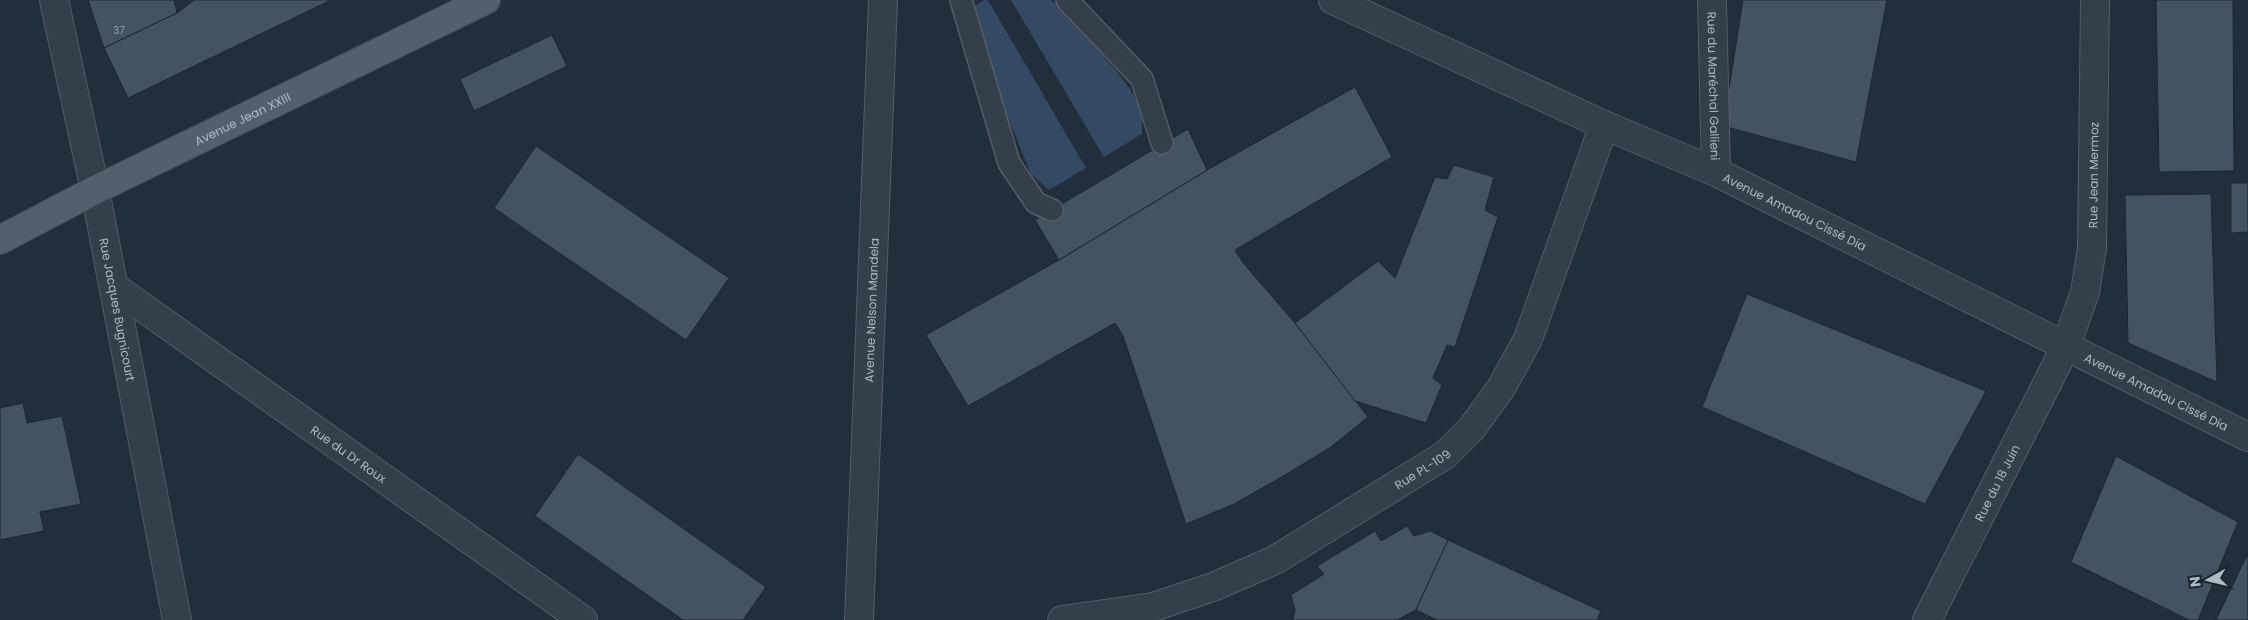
<svg xmlns="http://www.w3.org/2000/svg" width="2248" height="620" font-family="Poppins,sans-serif">
  <style>
    .water { fill: #344a63 }
    .building { fill: #445362; stroke: #1c2732 }
    .lines { fill: none; stroke-linecap: round; stroke-linejoin: round }
    .service-casing { stroke: #535d69; stroke-width: 24 }
    .minor-casing { stroke: #535d69; stroke-width: 30 }
    .tertiary-casing { stroke: #535d69; stroke-width: 30 }
    .primary-casing { stroke: #3e4954; stroke-width: 30 }
    .service { stroke: #353f4b; stroke-width: 21 }
    .minor { stroke: #353f4b; stroke-width: 28 }
    .tertiary { stroke: #353f4b; stroke-width: 28 }
    .primary { stroke: #535f6c; stroke-width: 28 }
    .labels { text-anchor: middle; dominant-baseline: central; stroke-width: 5; stroke-linejoin: round; paint-order: stroke }
    .number-label { font-size: 10px; fill: #95a0ae }
    .street-label { font-size: 12px; fill: #b0bac7; stroke: #1a2530 }
  </style>
  <rect width="100%" height="100%" fill="#212e3b"/>
  <!-- water -->
  <g class="water">
    <path d="M984 0H988L1086 168 1049 190 1031 174 989 71 974 7Z"/>
    <path d="M1011 0H1051L1068 14 1122 78 1142 107V134L1104 157Z"/>
  </g>
  <!-- building -->
  <g class="building">
    <path d="M88 0H174L177 13 104 48Z"/>
    <path d="M194 0H331L128 98 104 48 177 13Z"/>
    <path d="M1743 0H1887L1856 162 1723 126Z"/>
    <path d="M2156 0H2233L2234 171 2159 172Z"/>
    <path d="M552 35 567 66 474 111 460 79Z"/>
    <path d="M1355 87 1392 157 1235 250 1244 264 1295 323 1368 417 1331 447 1285 475 1234 504 1186 524 1123 336 1115 323 968 406 926 335 1059 260 1207 170Z"/>
    <path d="M1188 129 1207 170 1059 260 1035 220Z"/>
    <path d="M536 146 729 278 686 340 494 208Z"/>
    <path d="M1454 165 1494 177 1485 210 1498 217 1455 347 1447 345 1433 378 1442 385 1426 423 1355 401 1295 323 1378 261 1395 278 1435 177 1447 179Z"/>
    <path d="M2231 183H2248V235L2246 232 2231 233Z"/>
    <path d="M2211 194 2217 382 2128 343 2125 195Z"/>
    <path d="M1747 294 1986 391 1925 504 1702 407Z"/>
    <path d="M23 403 27 423 62 416 81 504 40 512 44 531 0 540V408Z"/>
    <path d="M578 454 766 587 743 620H683L535 516Z"/>
    <path d="M2116 456 2238 522 2198 620H2189L2071 562Z"/>
    <path d="M1407 526 1414 536 1430 531 1448 540 1416 610 1397 620H1293L1295 610 1291 595 1324 574 1317 566 1375 531 1381 541Z"/>
    <path d="M1448 540 1601 611 1597 620H1437L1416 610Z"/>
    <path d="M2248 553V620H2216Z"/>
  </g>
  <g class="lines">
    <defs>
      <g id="service">
        <path d="M961 0 1009 163 1036 203 1052 210"/>
        <path d="M1067 0 1142 79 1162 143"/>
      </g>
      <g id="minor">
        <path id="s1" d="M54 0 95 190 177 620"/>
        <path id="s2" d="M1333 0 1604 125 1716 172 2248 437"/>
        <path id="s3" d="M1712 0 1716 172"/>
        <path id="s4" d="M114 287 583 620"/>
        <path id="s5" d="M1062 620 1153 607 1213 587 1275 560 1445 455 1472 428 1501 388 1528 339 1604 125"/>
        <path id="s6" d="M1927 620 2066 346 2085 292 2092 248 2095 0"/>
      </g>
      <g id="tertiary">
        <path id="s7" d="M859 620 883 0"/>
      </g>
      <g id="primary">
        <path id="s8" d="M0 240 95 190 486 0"/>
      </g>
    </defs>
    <!-- service casing -->
    <use href="#service" class="service-casing"/>
    <!-- minor casing -->
    <use href="#minor" class="minor-casing"/>
    <!-- tertiary casing -->
    <use href="#tertiary" class="tertiary-casing"/>
    <!-- primary casing -->
    <use href="#primary" class="primary-casing"/>
    <!-- service -->
    <use href="#service" class="service"/>
    <!-- minor -->
    <use href="#minor" class="minor"/>
    <!-- tertiary -->
    <use href="#tertiary" class="tertiary"/>
    <!-- primary -->
    <use href="#primary" class="primary"/>
  </g>
  <g class="labels">
    <!-- number labels -->
    <g class="number-label">
      <text x="119" y="30">37</text>
    </g>
    <!-- street labels -->
    <g class="street-label">
      <text stroke="none"><textPath href="#s3" startOffset="86">Rue du Maréchal Gallieni</textPath></text>
      <text stroke="none"><textPath href="#s8" startOffset="271">Avenue Jean XXIII</textPath></text>
      <text stroke="none"><textPath href="#s6" startOffset="482">Rue Jean Mermoz</textPath></text>
      <text stroke="none"><textPath href="#s2" startOffset="508">Avenue Amadou Cissé Dia</textPath></text>
      <text stroke="none"><textPath href="#s1" startOffset="316">Rue Jacques Bugnicourt</textPath></text>
      <text stroke="none"><textPath href="#s7" startOffset="310">Avenue Nelson Mandela</textPath></text>
      <text stroke="none"><textPath href="#s2" startOffset="912">Avenue Amadou Cissé Dia</textPath></text>
      <text stroke="none"><textPath href="#s4" startOffset="288">Rue du Dr Roux</textPath></text>
      <text stroke="none"><textPath href="#s5" startOffset="396">Rue PL-109</textPath></text>
      <text stroke="none"><textPath href="#s6" startOffset="154">Rue du 18 Juin</textPath></text>
    </g>
  </g>
  <!-- north arrow -->
  <g transform="translate(2208 580) rotate(262)" stroke="#1a2530" stroke-width="4" paint-order="stroke">
  <path d="M0-4L9 19L0 12L-9 19Z" fill="#b0bac7"/>
  <text y="-8" font-size="14" font-weight="bold" text-anchor="middle" fill="#b0bac7">N</text>
  </g>
</svg>
